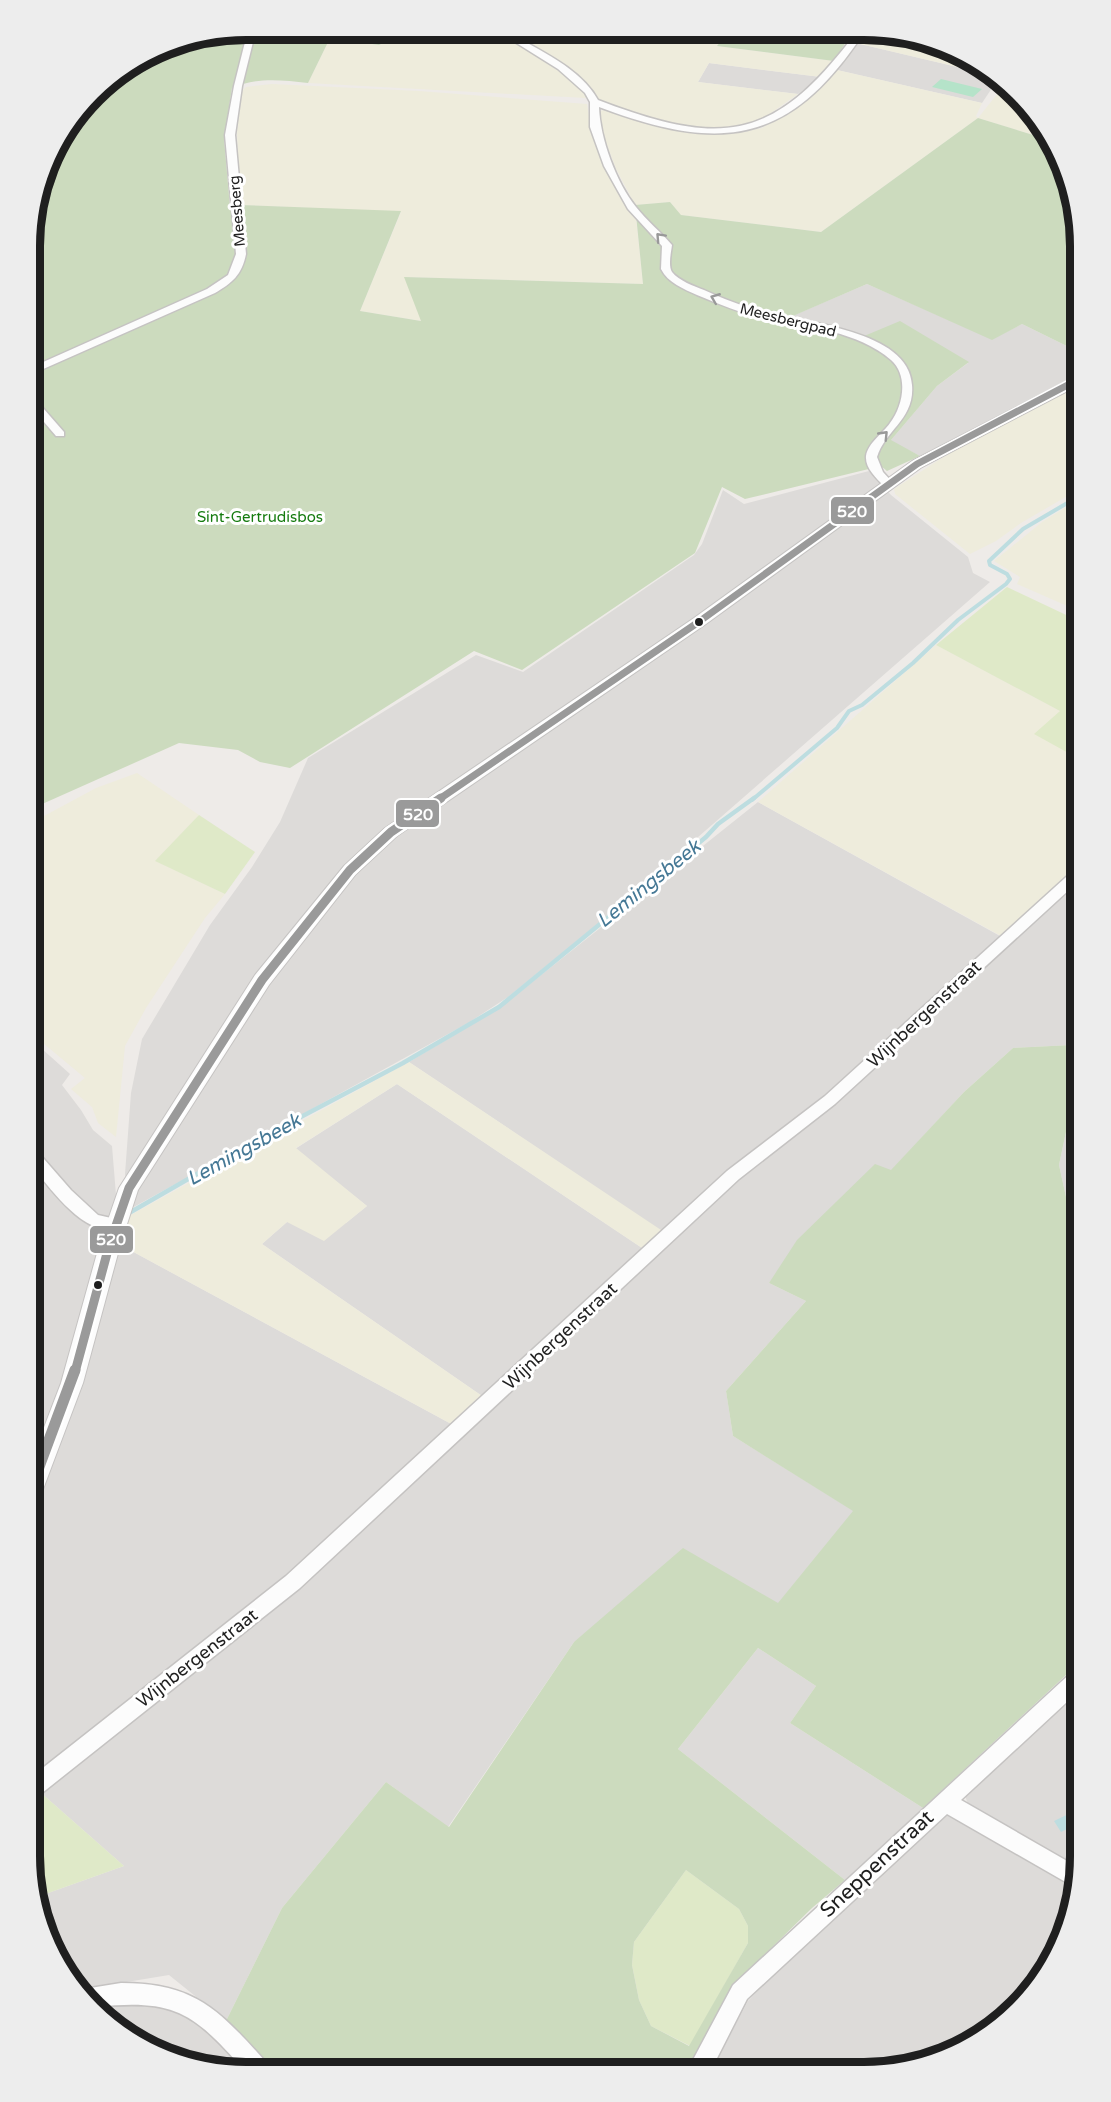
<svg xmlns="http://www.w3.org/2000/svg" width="1111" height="2102" font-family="'Varela Round',sans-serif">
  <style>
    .residential { fill: #dddbd9 }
    .farmland { fill: #eeecdc }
    .grass { fill: #dfe9c8 }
    .forest { fill: #ccdbbe; fill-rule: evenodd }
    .pitch { fill: #b5e3c9 }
    .water { fill: #bddde0 }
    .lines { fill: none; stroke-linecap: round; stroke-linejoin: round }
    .stream-far1 { stroke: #bddde0; stroke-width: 4 }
    .stream { stroke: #bddde0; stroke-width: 4.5 }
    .minor-casing { stroke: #c5c3c2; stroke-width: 3 }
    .tertiary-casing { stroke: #c5c3c2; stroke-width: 2 }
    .minor { fill: #fcfcfc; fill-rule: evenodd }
    .tertiary { fill: #fcfcfc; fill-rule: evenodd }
    .bus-1-far2-casing { stroke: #fff; stroke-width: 10 }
    .bus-1-far1-casing { stroke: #fff; stroke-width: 14 }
    .bus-1-casing { stroke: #fff; stroke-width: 16 }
    .bus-1-far2 { stroke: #9a9a9a; stroke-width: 7 }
    .bus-1-far1 { stroke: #9a9a9a; stroke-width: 9 }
    .bus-1 { stroke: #9a9a9a; stroke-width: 11 }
    .oneway { stroke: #999 }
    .bus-dot { fill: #1f1f1f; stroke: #fff; stroke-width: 2 }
    .labels { text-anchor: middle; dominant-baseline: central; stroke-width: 6; stroke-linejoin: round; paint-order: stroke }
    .far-street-label { font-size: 15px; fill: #1f1f1f; stroke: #fff }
    .far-park-label { font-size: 15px; fill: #157b0f; stroke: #fff }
    .street-label { font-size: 18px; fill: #1f1f1f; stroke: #fff }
    .water-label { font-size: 20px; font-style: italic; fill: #457895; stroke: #fff }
    .near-street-label { font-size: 21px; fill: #1f1f1f; stroke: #fff }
    .rim { fill: none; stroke: #1f1f1f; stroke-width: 8 }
    .line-badge { stroke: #fff; stroke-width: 2 }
    .badge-label { font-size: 16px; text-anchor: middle; font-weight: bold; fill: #fff }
  </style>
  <rect width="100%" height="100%" fill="#eeebe8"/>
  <!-- residential -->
  <g class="residential">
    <path d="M856 43 987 74 998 79 982 103 837 70Z"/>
    <path d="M709 63 821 77 798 94 698 82Z"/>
    <path d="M867 284 992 339 1022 324 1081 353V373L920 456 890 441 937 386 968 363 778 322Z"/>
    <path d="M869 471 891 495 968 557 973 573 990 582 611 913 508 997 468 1023 130 1209 125 1174 131 1093 142 1039 210 925 252 867 280 822 308 758 476 655 523 672 694 555 702 544 723 490 744 504Z"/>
    <path d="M758 802 1000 936 1081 865V1037L1072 1045 1013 1048 964 1092 891 1171 769 1283 806 1301 726 1391 733 1436 854 1511 778 1604 574 1642 448 1827 386 1782 282 1908 226 2021 169 1975 84 1989 41 1925 37 1897 124 1866 40 1792 563 1340 675 1240 409 1062 500 1008Z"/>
    <path d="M31 1039 70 1074 62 1085 81 1110 93 1130 112 1146 116 1195 115 1242 455 1426 292 1576 30 1783 31 1302 39 1296 31 1288Z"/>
    <path d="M397 1084 645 1250 485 1398 262 1244 287 1222 346 1223 367 1206 295 1149Z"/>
    <path d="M1081 1100V1211L1068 1206 1059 1165 1070 1113Z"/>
    <path d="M758 1648 816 1686 790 1723 923 1808 845 1880 678 1749Z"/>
    <path d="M1081 1685V1870L969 1807 963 1790Z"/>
    <path d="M947 1813 1077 1887 1065 1938 1036 1988 985 2035 934 2061 865 2072H710L748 2001 780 1965Z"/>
    <path d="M127 2003 173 2007 207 2032 243 2070H218L163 2055 104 2018 96 2007Z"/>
  </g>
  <!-- farmland -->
  <g class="farmland">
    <path d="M407 31 499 32 577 83 586 95V98L308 83 330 38 379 45Z"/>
    <path d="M507 32 727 33 717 46 834 61 821 77 709 63 698 82 798 94 757 123 721 130 682 127 598 102 587 84 570 69Z"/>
    <path d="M863 34H906L987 74 856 43Z"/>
    <path d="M837 70 982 103 976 116 978 118 1006 83 1043 138 978 118 821 232 681 215 670 202 635 205 616 169 597 118 596 112 608 109 677 129 713 133 744 132 762 128 777 118Z"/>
    <path d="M272 84 419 91 587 104 591 128 636 217 643 284 405 277 422 321 360 311 401 212 240 205 237 133 240 93 246 87Z"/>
    <path d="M1081 385V488L1021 523 996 541 970 554 895 494 894 489 945 456 1004 422Z"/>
    <path d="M1081 498V612L1017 584 1020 577 994 561 1042 522Z"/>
    <path d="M936 645 1081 722V864L1001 936 758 802Z"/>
    <path d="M137 773 199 815 156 861 225 894 205 918 146 1008 125 1046 116 1137 98 1123 92 1107 71 1089 85 1078 31 1033V823L96 788Z"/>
    <path d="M409 1062 664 1232 645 1250 397 1084 296 1148 367 1206 324 1241 287 1222 262 1244 485 1398 455 1426 115 1242 127 1217Z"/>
  </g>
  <!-- grass -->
  <g class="grass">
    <path d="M1007 587 1081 622V760L1034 734 1060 711 936 645Z"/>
    <path d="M199 815 255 852 225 894 155 861Z"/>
    <path d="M40 1792 124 1866 37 1897 30 1855V1801Z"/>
    <path d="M686 1870 739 1909 748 1926V1943L690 2046 651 2026 639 2000 632 1965 634 1942Z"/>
  </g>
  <!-- forest -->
  <g class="forest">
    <path d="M247 30 407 31 379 45 330 38 308 83C281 80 257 77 232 88L224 139 230 207 240 205 401 211 360 311 421 321 404 277 643 284 635 205 670 202 681 215 821 232 978 118 1043 138 1070 177 1081 247V353L1022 324 992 340 867 284 779 322 857 339 900 321 969 362 937 386 891 440 920 456 887 471 881 466 745 499 722 487 695 553 522 670 474 651 290 768 260 762 238 750 179 743 31 809 32 219 52 150 103 84 164 46Z"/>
    <path d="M727 33H778L846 42 834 61 717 46Z"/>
    <path d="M1081 1037V1100L1070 1113 1059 1165 1068 1206 1081 1211V1439L1074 1451 1081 1455V1661L923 1808 790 1723 816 1686 758 1648 678 1749 845 1880 812 1908 736 1983 686 2071 273 2070 226 2021 282 1908 386 1782 449 1827 574 1642 683 1548 778 1603 853 1511 733 1436 726 1391 806 1301 769 1283 797 1240 875 1164 891 1170 964 1092 1013 1048 1072 1045ZM686 1870 739 1909 748 1926V1943L689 2046 651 2026 639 2000 632 1965 634 1942Z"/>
  </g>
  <!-- pitch -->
  <path class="pitch" d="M941 79 982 89 973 97 932 87Z"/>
  <!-- water -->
  <path class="water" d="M1081 1808V1822L1061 1832 1054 1821Z"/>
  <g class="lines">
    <!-- stream-far1 -->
    <path class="stream-far1" d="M752 800 837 728 849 711 862 705 913 663 958 620 1006 584 1010 579 1007 574 990 565 989 561 1023 529 1081 495"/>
    <!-- stream -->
    <g class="stream">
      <path d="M129 1213 230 1155 254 1146 278 1129 403 1063 499 1007 706 837 718 824 754 798"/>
      <path d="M31 1290 34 1288"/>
    </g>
    <defs>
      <g id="minor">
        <path d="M248 30H256L242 86 235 135 246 254C242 275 232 283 215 293L32 374V367L207 289 228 275 236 254 225 135 234 86Z"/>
        <path d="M499 32H508C538 50 581 68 598 100 721 147 773 143 855 34H863C788 147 719 152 599 107 600 138 616 182 636 207 647 221 661 232 672 245 671 253 668 265 672 272 679 281 694 286 704 290 724 299 744 307 765 312 804 323 909 330 912 385 915 419 885 430 877 457L883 472 894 484 892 486H884C876 478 865 468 866 456 868 443 883 433 890 423 903 406 909 376 891 360 858 331 807 327 766 319 743 314 719 304 697 295 684 289 668 283 661 269L662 246 628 209 604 166 590 127V102L585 93 558 69Z"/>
        <path d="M32 399 36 400 64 432V436H56L32 408Z"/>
        <path d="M1081 866V879L835 1104 739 1179 300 1588 37 1797 30 1800V1778L286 1576 727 1171 825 1096 1076 868Z"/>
        <path d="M31 1149 37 1151 71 1190 98 1215 120 1220 122 1224 120 1228C86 1240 50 1188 31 1165Z"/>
        <path d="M1081 1667V1689L961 1800 1081 1869 1076 1888 947 1814 747 1999 710 2072 687 2071 733 1985 1074 1670Z"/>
        <path d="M121 1983C195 1983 219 2010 266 2062L269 2070H244C193 2012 174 1999 96 2007L84 1989Z"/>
      </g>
      <path id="tertiary" d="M1081 374V384L922 467 706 624 397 836 356 874 269 985 138 1190 120 1246 83 1383 42 1492 38 1499 30 1502V1464L61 1383 99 1246 119 1188 255 975 344 866 385 828 694 618 912 461Z"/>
    </defs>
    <!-- minor casing -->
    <use href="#minor" class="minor-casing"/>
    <!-- tertiary casing -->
    <use href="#tertiary" class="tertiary-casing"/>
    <!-- minor -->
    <use href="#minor" class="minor"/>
    <!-- tertiary -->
    <use href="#tertiary" class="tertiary"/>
    <defs>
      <path id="bus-1-far2" d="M438 800 700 621 917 464 1081 378"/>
      <path id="bus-1-far1" d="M75 1372 109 1246 129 1188 262 980 350 870 391 832 441 798"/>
      <path id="bus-1" d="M30 1491 75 1370"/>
    </defs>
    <!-- bus-1-far2 casing -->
    <use href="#bus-1-far2" class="bus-1-far2-casing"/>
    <!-- bus-1-far1 casing -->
    <use href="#bus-1-far1" class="bus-1-far1-casing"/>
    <!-- bus-1 casing -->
    <use href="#bus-1" class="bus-1-casing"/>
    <!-- bus-1-far2 -->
    <use href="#bus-1-far2" class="bus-1-far2"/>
    <!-- bus-1-far1 -->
    <use href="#bus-1-far1" class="bus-1-far1"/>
    <!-- bus-1 -->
    <use href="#bus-1" class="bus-1"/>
  </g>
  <!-- one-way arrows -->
  <defs><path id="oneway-chevron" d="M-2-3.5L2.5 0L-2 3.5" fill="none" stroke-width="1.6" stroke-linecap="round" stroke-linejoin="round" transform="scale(1.5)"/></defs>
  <g class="oneway">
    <use href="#oneway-chevron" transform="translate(660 237) rotate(-133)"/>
    <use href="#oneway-chevron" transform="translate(715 298) rotate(-158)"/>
    <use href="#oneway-chevron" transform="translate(884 435) rotate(-46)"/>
  </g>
  <!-- markers -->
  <g class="bus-dot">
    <circle cx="699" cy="622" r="5"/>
    <circle cx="98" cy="1285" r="5"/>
  </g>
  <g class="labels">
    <!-- far-street labels -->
    <g class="far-street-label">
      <text transform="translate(237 211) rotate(-95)">Meesberg</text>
      <text transform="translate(788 320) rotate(14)">Meesbergpad</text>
    </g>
    <!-- far-park labels -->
    <g class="far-park-label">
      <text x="260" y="517">Sint-Gertrudisbos</text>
    </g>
    <!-- street labels -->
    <g class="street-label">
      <text transform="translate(924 1014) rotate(-43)">Wijnbergenstraat</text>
      <text transform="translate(560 1336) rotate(-43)">Wijnbergenstraat</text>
      <text transform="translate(197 1658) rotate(-38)">Wijnbergenstraat</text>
    </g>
    <!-- water labels -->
    <g class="water-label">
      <text transform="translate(649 884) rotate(-39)">Lemingsbeek</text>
      <text transform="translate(244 1150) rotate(-29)">Lemingsbeek</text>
    </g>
    <!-- near-street labels -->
    <g class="near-street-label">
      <text transform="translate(877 1864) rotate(-43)">Sneppenstraat</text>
    </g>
  </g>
  <!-- crop -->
  <path d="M0 0H1111V2102H0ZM246 40H864A206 206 0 0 1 1070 246V1856A206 206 0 0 1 864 2062H246A206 206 0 0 1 40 1856V246A206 206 0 0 1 246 40Z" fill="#ededed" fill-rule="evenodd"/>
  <path class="rim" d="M246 40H864A206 206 0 0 1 1070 246V1856A206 206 0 0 1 864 2062H246A206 206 0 0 1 40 1856V246A206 206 0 0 1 246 40Z"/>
  <g class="line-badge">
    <rect x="830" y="496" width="45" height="29" rx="6" fill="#9a9a9a"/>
    <rect x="395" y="799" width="45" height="29" rx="6" fill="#9a9a9a"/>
    <rect x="89" y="1225" width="45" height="29" rx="6" fill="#9a9a9a"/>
  </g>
  <g class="badge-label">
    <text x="852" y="517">520</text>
    <text x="418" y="820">520</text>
    <text x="111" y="1245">520</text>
  </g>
</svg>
